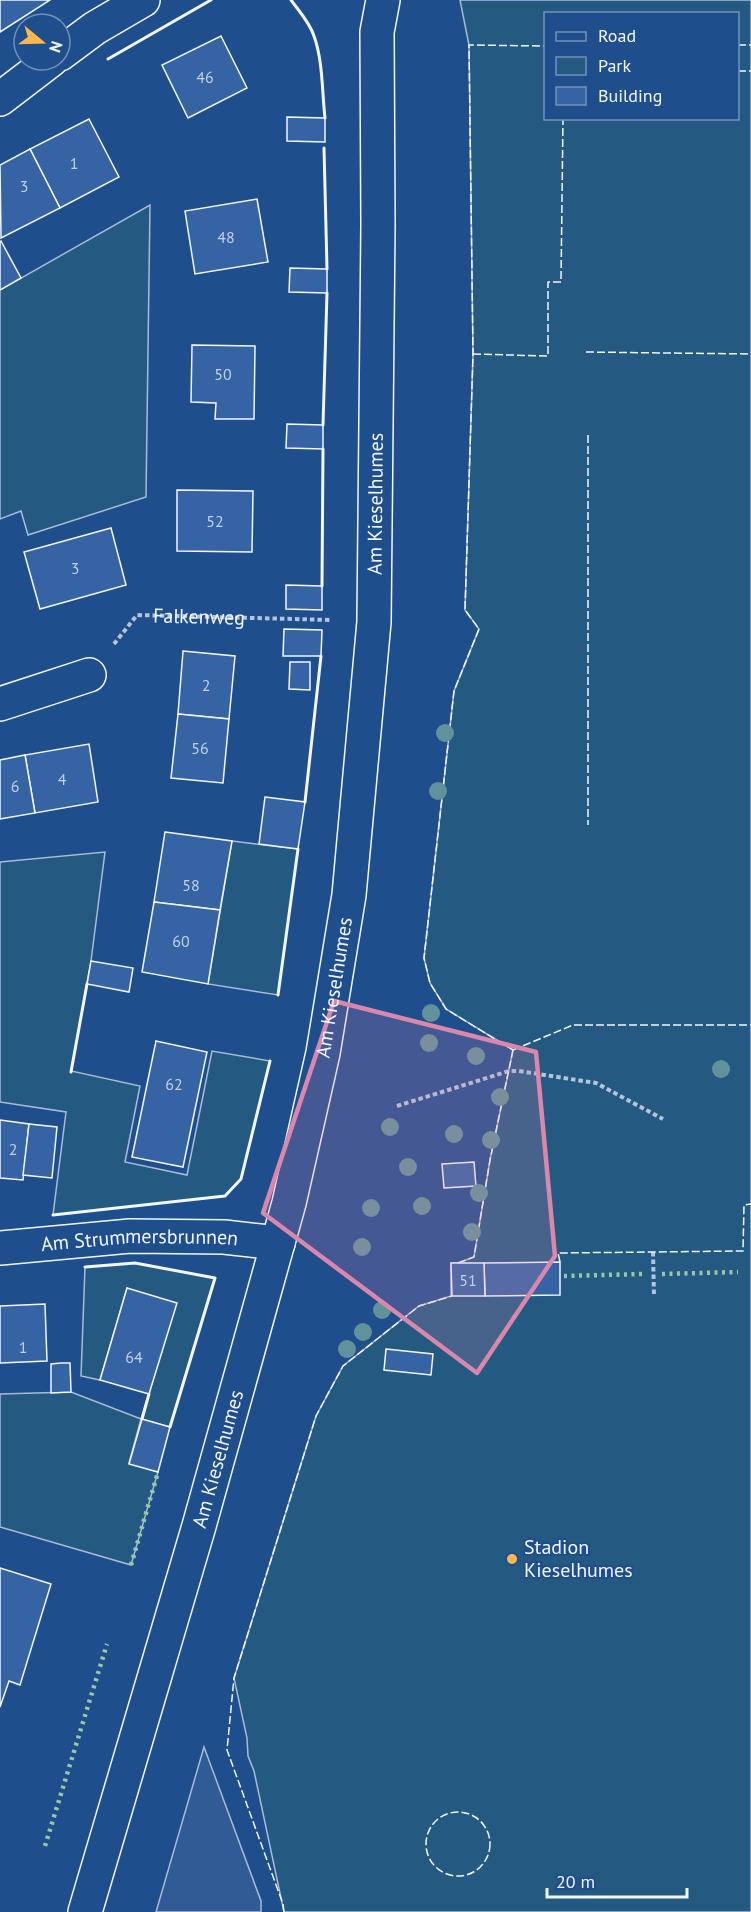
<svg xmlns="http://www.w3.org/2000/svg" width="751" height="1912" font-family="'PT Sans',sans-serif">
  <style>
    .green { fill: #245a82; stroke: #a8bbd7; stroke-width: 1.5; fill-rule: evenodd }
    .parking { fill: #305b95; stroke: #a8bbd7; stroke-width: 1.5 }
    .building { fill: #3563a3; stroke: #f2f6ff; stroke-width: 1.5 }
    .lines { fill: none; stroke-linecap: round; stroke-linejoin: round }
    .minor-casing { stroke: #f2f6ff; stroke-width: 36 }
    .path { stroke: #b3c4dc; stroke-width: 4; stroke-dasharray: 4.5 3; stroke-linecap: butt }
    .minor { stroke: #1f4e8c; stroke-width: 33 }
    .hedge { stroke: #97c8a6; stroke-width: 4.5; stroke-dasharray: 3 4.5; stroke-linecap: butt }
    .fence { stroke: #f2f6ff; stroke-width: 1.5; stroke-dasharray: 8 3; stroke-linecap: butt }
    .wall { stroke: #f2f6ff; stroke-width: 3 }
    .tree { fill: #61919a }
    .marked { fill: #da87ad; fill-opacity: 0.2; stroke: #da87ad; stroke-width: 4.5; stroke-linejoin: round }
    .poi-dot { fill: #ffb74d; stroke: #1f4e8c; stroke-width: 2 }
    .labels { text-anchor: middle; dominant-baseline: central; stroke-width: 4.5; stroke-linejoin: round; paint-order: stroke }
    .number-label { font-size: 16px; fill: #c3d1e8 }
    .street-label { font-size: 20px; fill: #f2f6ff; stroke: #1f4e8c }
    .poi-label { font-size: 20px; fill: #f2f6ff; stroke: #1f4e8c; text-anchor: start }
  </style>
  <rect width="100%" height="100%" fill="#1f4e8c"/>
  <!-- green -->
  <g class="green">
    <path d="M460 0H751V1912H284L254 1771 248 1756 247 1738 234 1678 316 1416 343 1366 419 1306 451 1296V1263H458L474 1257 490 1160 513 1050 446 1009 430 983 424 958 454 691 479 629 465 610 473 354 469 45ZM546 14H738V118H546Z"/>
    <path d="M150 205 146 497 28 535 21 511 0 519V290Z"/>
    <path d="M232 841 298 849 278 995 208 984Z"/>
    <path d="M105 852 91 961 71 1071 140 1086 125 1162 187 1175 212 1051 270 1061 241 1179 225 1196 53 1215 66 1112 0 1102V862Z"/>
    <path d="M135 1263 215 1278 170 1427 141 1419 129 1463 158 1472 131 1565 0 1527V1394L71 1392 141 1419 167 1334 127 1288 100 1380 81 1376 85 1267Z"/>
  </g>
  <!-- parking -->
  <path class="parking" d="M204 1747 261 1901V1912H156Z"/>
  <!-- building -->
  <g class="building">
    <path d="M0 0H50L0 32Z"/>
    <path d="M221 36 247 88 188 118 162 65Z"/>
    <path d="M287 117 325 118V142L287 141Z"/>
    <path d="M89 119 119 177 60 208 30 149Z"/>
    <path d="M30 149 60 208 1 238 0 165Z"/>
    <path d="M257 199 268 262 195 274 185 211Z"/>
    <path d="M1 241 21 278 0 290V242Z"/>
    <path d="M290 268 327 269V293L289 292Z"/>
    <path d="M192 345 255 346 254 419H215L216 403 191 402Z"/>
    <path d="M287 424 323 425V449L286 448Z"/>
    <path d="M177 490 253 491 252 552 177 551Z"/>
    <path d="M111 528 126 585 40 609 24 552Z"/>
    <path d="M286 585 322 586V610L286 609Z"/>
    <path d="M284 629 322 630 321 656H283Z"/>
    <path d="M183 651 235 656 229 719 178 714Z"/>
    <path d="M290 662H310V690L289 689Z"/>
    <path d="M178 714 229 719 223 783 171 778Z"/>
    <path d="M89 744 98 802 35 813 25 755Z"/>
    <path d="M25 755 35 813 0 819V760Z"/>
    <path d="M265 797 305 802 298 849 259 844Z"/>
    <path d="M165 832 232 841 220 910 154 902Z"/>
    <path d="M154 902 220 910 208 984 142 972Z"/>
    <path d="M91 961 133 968 129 992 87 984Z"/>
    <path d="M156 1041 207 1052 183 1167 132 1157Z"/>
    <path d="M0 1120 29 1124 23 1180 0 1178Z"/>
    <path d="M29 1124 57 1127 52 1178 23 1175Z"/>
    <path d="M474 1162 476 1186 444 1188 442 1164Z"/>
    <path d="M560 1262V1295L485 1296 484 1263Z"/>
    <path d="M451 1263H484L485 1296H452Z"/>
    <path d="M127 1288 177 1303 149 1394 100 1380Z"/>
    <path d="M45 1304 47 1361 0 1363V1306Z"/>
    <path d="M386 1349 433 1354 431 1375 384 1370Z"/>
    <path d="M61 1363H70L71 1392 51 1393V1364Z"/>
    <path d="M142 1419 170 1427 158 1472 129 1464Z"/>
    <path d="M0 1568 51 1584 20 1685 9 1681 0 1707Z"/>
  </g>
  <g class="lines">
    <defs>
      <g id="minor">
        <path d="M60 54 95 28 143 0"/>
        <path d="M0 99 51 60"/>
        <path d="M0 704 89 675"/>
        <path id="s2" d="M0 1248 130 1236 224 1237 278 1243"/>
        <path id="s3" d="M85 1912 199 1526 289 1203 323 1053 349 895 374 622 378 225 377 32 383 0"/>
      </g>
    </defs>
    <!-- minor casing -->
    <use href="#minor" class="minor-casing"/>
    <!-- path -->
    <g class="path">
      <path id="s1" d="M114 644 137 615 332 620"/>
      <path d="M397 1106 509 1071H519L596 1083 663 1119"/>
      <path d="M653 1252 654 1295"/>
    </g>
    <!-- minor -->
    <use href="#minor" class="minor"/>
    <!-- hedge -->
    <g class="hedge">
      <path d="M662 1274 738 1272"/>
      <path d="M564 1276 642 1274"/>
      <path d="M131 1565 158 1472"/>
      <path d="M45 1846 107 1644"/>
    </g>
    <!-- fence -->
    <g class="fence">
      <path d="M738 45H751"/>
      <path d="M738 71H751"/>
      <path d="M586 352 751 354"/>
      <path d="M473 354 548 356V282H561L563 118"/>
      <path d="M588 435V825"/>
      <path d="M513 1050 446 1009 430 983 424 958 454 691 479 629 465 610 473 354 469 45 546 46"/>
      <path d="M513 1050 573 1025H751"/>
      <path d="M560 1262 558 1253 743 1251 744 1205 751 1204"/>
      <path d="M458 1263 474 1257 490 1160 513 1050"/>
      <circle cx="458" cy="1844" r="32"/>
      <path d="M284 1912 283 1904 227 1750 234 1678 316 1416 343 1366 419 1306 452 1296"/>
    </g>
    <!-- wall -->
    <g class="wall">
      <path d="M291 0C299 11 310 23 314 36 323 61 322 92 325 118"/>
      <path d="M108 59 211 0"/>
      <path d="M324 148 327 269"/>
      <path d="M323 425 327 293"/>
      <path d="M322 586 323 449"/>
      <path d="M305 802 321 656"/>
      <path d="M278 995 298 849"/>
      <path d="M71 1072 87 984"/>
      <path d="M53 1215 225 1196 241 1179 270 1061"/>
      <path d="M85 1267 135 1263 215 1278 170 1427"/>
      <path d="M142 1419 149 1394"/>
    </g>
  </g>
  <!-- trees -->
  <g class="tree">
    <circle cx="445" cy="733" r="9"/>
    <circle cx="438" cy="791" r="9"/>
    <circle cx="431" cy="1013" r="9"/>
    <circle cx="429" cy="1043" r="9"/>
    <circle cx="476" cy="1056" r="9"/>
    <circle cx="721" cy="1069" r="9"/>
    <circle cx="500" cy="1097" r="9"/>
    <circle cx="390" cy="1127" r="9"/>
    <circle cx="454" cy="1134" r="9"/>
    <circle cx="491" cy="1140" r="9"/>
    <circle cx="408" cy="1167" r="9"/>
    <circle cx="479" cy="1193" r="9"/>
    <circle cx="422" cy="1206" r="9"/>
    <circle cx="371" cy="1208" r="9"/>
    <circle cx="472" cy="1232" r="9"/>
    <circle cx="362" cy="1247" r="9"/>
    <circle cx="382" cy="1310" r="9"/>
    <circle cx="363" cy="1332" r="9"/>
    <circle cx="347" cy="1349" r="9"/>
  </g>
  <!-- marked area -->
  <path class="marked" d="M334 1001 536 1052 555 1256 477 1373 263 1213Z"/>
  <!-- markers -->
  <circle class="poi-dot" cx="512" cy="1559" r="6"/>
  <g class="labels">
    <!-- number labels -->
    <g class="number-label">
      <text x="205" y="77">46</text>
      <text x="74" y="163">1</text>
      <text x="24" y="186">3</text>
      <text x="226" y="237">48</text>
      <text x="223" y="374">50</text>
      <text x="215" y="521">52</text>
      <text x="75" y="568">3</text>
      <text x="206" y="685">2</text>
      <text x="200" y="748">56</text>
      <text x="62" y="779">4</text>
      <text x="15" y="786">6</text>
      <text x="191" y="885">58</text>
      <text x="181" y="941">60</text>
      <text x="174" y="1084">62</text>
      <text x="13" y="1149">2</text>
      <text x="468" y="1280">51</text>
      <text x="23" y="1347">1</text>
      <text x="134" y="1357">64</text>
    </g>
    <!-- street labels -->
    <g class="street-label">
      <text stroke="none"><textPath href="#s3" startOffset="1444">Am Kieselhumes</textPath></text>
      <text stroke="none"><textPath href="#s1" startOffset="99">Falkenweg</textPath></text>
      <text stroke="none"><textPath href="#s3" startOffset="958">Am Kieselhumes</textPath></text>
      <text stroke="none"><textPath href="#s2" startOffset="140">Am Strummersbrunnen</textPath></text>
      <text stroke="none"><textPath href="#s3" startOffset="472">Am Kieselhumes</textPath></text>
    </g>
    <!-- poi labels -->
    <g class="poi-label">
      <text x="524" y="1547">Stadion<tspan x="524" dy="23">Kieselhumes</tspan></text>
    </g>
  </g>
  <!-- legend -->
  <rect x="544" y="12" width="195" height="108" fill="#1f4e8c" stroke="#7391ba" stroke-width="1.5"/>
  <rect x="556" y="32" width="30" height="9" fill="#1f4e8c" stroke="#7391ba" stroke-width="1.5"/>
  <text x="598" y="42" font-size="18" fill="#f2f6ff">Road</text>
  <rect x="556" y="57" width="30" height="18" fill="#245a82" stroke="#7391ba" stroke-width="1.5"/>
  <text x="598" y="72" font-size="18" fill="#f2f6ff">Park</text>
  <rect x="556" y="87" width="30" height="18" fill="#3563a3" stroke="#7391ba" stroke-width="1.5"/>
  <text x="598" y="102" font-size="18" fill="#f2f6ff">Building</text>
  <!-- north arrow -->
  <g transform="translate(42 42) rotate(109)"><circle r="28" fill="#1f4e8c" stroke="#7391ba" stroke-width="1.5"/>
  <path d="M0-4.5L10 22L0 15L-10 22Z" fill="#ffb74d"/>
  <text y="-9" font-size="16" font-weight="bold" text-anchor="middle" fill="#f2f6ff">N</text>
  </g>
  <!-- scale -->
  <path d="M547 1888v9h140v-9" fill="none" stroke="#f2f6ff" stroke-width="3"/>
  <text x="556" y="1888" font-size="18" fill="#f2f6ff" stroke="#1f4e8c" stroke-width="4.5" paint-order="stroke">20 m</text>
</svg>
